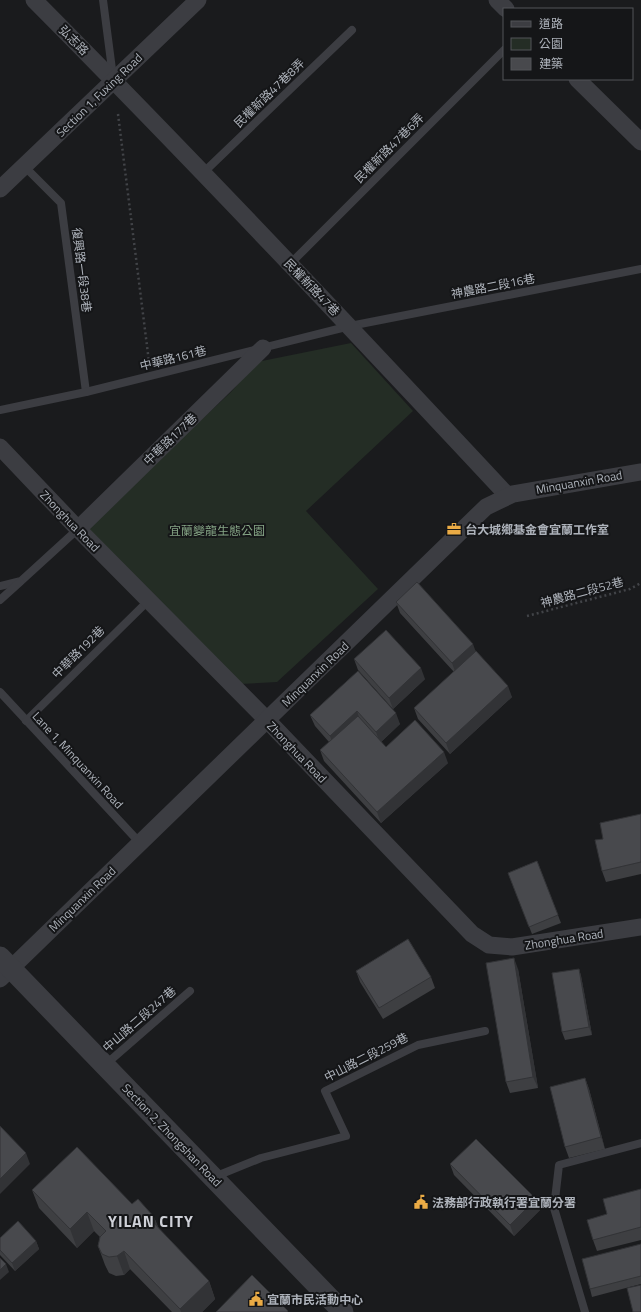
<svg xmlns="http://www.w3.org/2000/svg" width="641" height="1312" font-family="'Titillium Web','Noto Sans TC',sans-serif">
  <style>
    .green { fill: #242d25 }
    .lines { fill: none; stroke-linecap: round; stroke-linejoin: round }
    .path { stroke: #424448; stroke-width: 2.5; stroke-dasharray: 2 3; stroke-linecap: butt }
    .service { stroke: #3c3d42; stroke-width: 8 }
    .minor { stroke: #3c3d42; stroke-width: 17 }
    .tertiary { stroke: #3c3d42; stroke-width: 21 }
    .wall { fill: #3e3f42 }
    .shaded-wall { fill: #323336 }
    .building { fill: #48494d; stroke: #323336 }
    .labels { text-anchor: middle; dominant-baseline: central; stroke-width: 4; stroke-linejoin: round; paint-order: stroke }
    .street-label { font-size: 12px; fill: #aeb3bb; stroke: #151618 }
    .poi-label { font-size: 12px; font-weight: bold; fill: #aeb3bb; stroke: #151618; text-anchor: start }
    .park-label { font-size: 12px; fill: #86a586; stroke: #151618 }
    .district-label { font-size: 16px; font-weight: bold; letter-spacing: 1px; fill: #cfd1d8; stroke: #151618 }
  </style>
  <rect width="100%" height="100%" fill="#1a1b1d"/>
  <!-- green -->
  <path class="green" d="M351 343 413 411 306 511 378 589 277 682 240 684 86 528 231 392 257 362Z"/>
  <g class="lines">
    <!-- path -->
    <g class="path">
      <path d="M118 114 149 362"/>
      <path d="M527 616 630 589 641 583"/>
    </g>
    <!-- service -->
    <g class="service">
      <path d="M103 0 113 77"/>
      <path d="M24 166 61 203 86 392"/>
      <path d="M203 173 352 30"/>
      <path d="M290 264 504 50"/>
      <path d="M0 410 86 392 350 326 641 269"/>
      <path d="M0 586 21 581 78 529"/>
      <path d="M0 600 20 582"/>
      <path d="M0 692 140 843"/>
      <path d="M26 721 148 601"/>
      <path d="M105 1065 190 991"/>
      <path d="M214 1177 261 1158 346 1136 325 1091 418 1045 485 1031"/>
      <path d="M585 1312 554 1208 559 1165 641 1143"/>
    </g>
    <!-- minor -->
    <g class="minor">
      <path d="M34 0C195 162 352 329 508 496"/>
      <path d="M497 0 506 9"/>
      <path d="M577 79 641 142"/>
      <path d="M0 189 198 0"/>
      <path d="M0 447 78 529 268 721 472 934 489 945 512 947 641 927"/>
      <path d="M78 529 263 348"/>
      <path d="M0 979 486 507 513 494 641 472"/>
    </g>
    <!-- tertiary -->
    <path class="tertiary" d="M0 957 343 1312"/>
  </g>
  <!-- wall -->
  <g class="wall">
    <path d="M396 602 476 651 512 697 450 754 418 719 414 708 454 672 400 613Z"/>
    <path d="M354 659 425 679 393 709 358 670Z"/>
    <path d="M358 671 400 724 381 742 386 747 448 763 381 823 324 761 320 750 329 742 315 726 310 715Z"/>
    <path d="M641 814V874L606 882 602 871 603 839Z"/>
    <path d="M537 861 561 923 532 934 508 873Z"/>
    <path d="M518 969 538 1088 510 1093 506 1082Z"/>
    <path d="M579 969 581 976 592 1035 565 1040 562 1032Z"/>
    <path d="M356 971 431 977 435 988 383 1019 360 982Z"/>
    <path d="M585 1078 589 1089 605 1149 569 1158 565 1147Z"/>
    <path d="M450 1164 536 1199 540 1210 514 1236 454 1175Z"/>
    <path d="M641 1189V1240L597 1251 593 1240 607 1214Z"/>
    <path d="M32 1190 132 1204 154 1217 159 1229 209 1281 215 1299 202 1312H172L130 1269 124 1275 116 1276 109 1273 105 1265 98 1246 100 1237 94 1231 77 1248 39 1208Z"/>
    <path d="M0 1238 36 1241 39 1249 15 1271 0 1255Z"/>
    <path d="M641 1244V1284L592 1297 590 1289Z"/>
  </g>
  <!-- shaded-wall -->
  <g class="shaded-wall">
    <path d="M473 644 477 655 456 674 452 663Z"/>
    <path d="M421 668 425 679 393 709 389 698Z"/>
    <path d="M508 686 512 697 450 754 446 743Z"/>
    <path d="M357 711 361 723 334 747 330 736Z"/>
    <path d="M396 713 400 724 380 743 376 732Z"/>
    <path d="M444 752 448 763 381 823 377 812Z"/>
    <path d="M514 958 518 969 538 1088 533 1077Z"/>
    <path d="M579 969 581 976 592 1035 589 1027Z"/>
    <path d="M585 1078 589 1089 605 1149 601 1137Z"/>
    <path d="M26 1153 30 1164 0 1194V1179Z"/>
    <path d="M536 1199 540 1210 514 1236 510 1225Z"/>
    <path d="M87 1212 94 1231 77 1248 70 1229Z"/>
    <path d="M154 1217 161 1235 151 1220Z"/>
    <path d="M36 1241 39 1249 15 1271 12 1263Z"/>
    <path d="M124 1251 130 1269 124 1275 117 1256Z"/>
    <path d="M6 1264 9 1272 0 1280V1270Z"/>
    <path d="M209 1281 215 1299 202 1312H181L180 1309Z"/>
  </g>
  <!-- building -->
  <g class="building">
    <path d="M417 582 473 644 452 663 396 602Z"/>
    <path d="M386 630 421 668 389 698 354 659Z"/>
    <path d="M476 651 508 686 446 743 414 708Z"/>
    <path d="M358 671 396 713 376 732 357 711 330 736 310 715Z"/>
    <path d="M358 716 386 747 415 720 444 752 377 812 320 750Z"/>
    <path d="M641 814V862L602 871 595 840 603 839 600 823Z"/>
    <path d="M537 861 558 915 529 927 508 873Z"/>
    <path d="M408 939 431 977 379 1008 356 971Z"/>
    <path d="M514 958 533 1077 506 1082 486 963Z"/>
    <path d="M579 969 589 1027 562 1032 552 973Z"/>
    <path d="M585 1078 601 1137 565 1147 550 1087Z"/>
    <path d="M0 1126 26 1153 0 1179Z"/>
    <path d="M476 1139 536 1199 510 1225 450 1164Z"/>
    <path d="M77 1147 132 1204 138 1199 154 1217 151 1220 209 1281 180 1309 124 1251 117 1256 109 1257 102 1254 98 1246 100 1237 106 1231 87 1212 70 1229 32 1190Z"/>
    <path d="M641 1189V1227L593 1240 587 1220 607 1214 603 1199Z"/>
    <path d="M18 1221 36 1241 12 1263 0 1250V1238Z"/>
    <path d="M641 1244V1276L590 1289 582 1259Z"/>
    <path d="M0 1258 6 1264 0 1270Z"/>
    <path d="M252 1275 288 1311 287 1312H216Z"/>
    <path d="M641 1285V1312H633L627 1288Z"/>
  </g>
  <!-- icons -->
  <defs>
    <symbol id="office-bare" viewBox="-9 -9 18 18"><path d="M-6-3h4V-5.5h4V-3h4V5H-6ZM-1-4.5V-3h2v-1.5ZM-6 0V1H6V0Z" fill="#eaab45" stroke="#151618" stroke-width="2.5" paint-order="stroke"/></symbol>
    <symbol id="civic-bare" viewBox="-9 -9 18 18"><path d="M-.6-6.5H3V-4.5H.6V-3L4-1V1h2V6H-6V1h2V-1L-.6-3ZM-1.2 2.5V6h2.4V2.5Z" fill="#eaab45" stroke="#151618" stroke-width="2.5" paint-order="stroke"/></symbol>
  </defs>
  <g fill-rule="evenodd">
    <use href="#office-bare" x="444" y="519" width="20" height="20"/>
    <use href="#civic-bare" x="411" y="1192" width="20" height="20"/>
    <use href="#civic-bare" x="246" y="1289" width="20" height="20"/>
  </g>
  <g class="labels">
    <!-- street labels -->
    <g class="street-label">
      <text transform="translate(74 40) rotate(45)">弘志路</text>
      <text transform="translate(269 93) rotate(-44)">民權新路47巷8弄</text>
      <text transform="translate(99 95) rotate(-44)">Section 1, Fuxing Road</text>
      <text transform="translate(389 148) rotate(-45)">民權新路47巷6弄</text>
      <text transform="translate(82 270) rotate(83)">復興路一段38巷</text>
      <text transform="translate(493 286) rotate(-11)">神農路二段16巷</text>
      <text transform="translate(312 287) rotate(46)">民權新路47巷</text>
      <text transform="translate(173 358) rotate(-14)">中華路161巷</text>
      <text transform="translate(170 439) rotate(-44)">中華路177巷</text>
      <text transform="translate(579 482) rotate(-10)">Minquanxin Road</text>
      <text transform="translate(70 521) rotate(46)">Zhonghua Road</text>
      <text transform="translate(582 592) rotate(-15)">神農路二段52巷</text>
      <text transform="translate(78 652) rotate(-45)">中華路192巷</text>
      <text transform="translate(315 674) rotate(-44)">Minquanxin Road</text>
      <text transform="translate(297 752) rotate(46)">Zhonghua Road</text>
      <text transform="translate(78 760) rotate(47)">Lane 1, Minquanxin Road</text>
      <text transform="translate(82 899) rotate(-44)">Minquanxin Road</text>
      <text transform="translate(564 939) rotate(-9)">Zhonghua Road</text>
      <text transform="translate(139 1019) rotate(-41)">中山路二段247巷</text>
      <text transform="translate(366 1057) rotate(-27)">中山路二段259巷</text>
      <text transform="translate(172 1135) rotate(46)">Section 2, Zhongshan Road</text>
    </g>
    <!-- poi labels -->
    <g class="poi-label">
      <text x="465" y="529">台大城鄉基金會宜蘭工作室</text>
      <text x="432" y="1202">法務部行政執行署宜蘭分署</text>
      <text x="267" y="1299">宜蘭市民活動中心</text>
    </g>
    <!-- park labels -->
    <g class="park-label">
      <text x="217" y="530">宜蘭變龍生態公園</text>
    </g>
    <!-- district labels -->
    <g class="district-label">
      <text x="151" y="1221">YILAN CITY</text>
    </g>
  </g>
  <!-- legend -->
  <rect x="503" y="8" width="130" height="72" fill="#151618" stroke="#525559"/>
  <rect x="511" y="21" width="20" height="6" fill="#3c3d42" stroke="#525559"/>
  <text x="539" y="28" font-size="12" fill="#aeb3bb">道路</text>
  <rect x="511" y="38" width="20" height="12" fill="#242d25" stroke="#525559"/>
  <text x="539" y="48" font-size="12" fill="#aeb3bb">公園</text>
  <rect x="511" y="58" width="20" height="12" fill="#48494d" stroke="#525559"/>
  <text x="539" y="68" font-size="12" fill="#aeb3bb">建築</text>
</svg>
